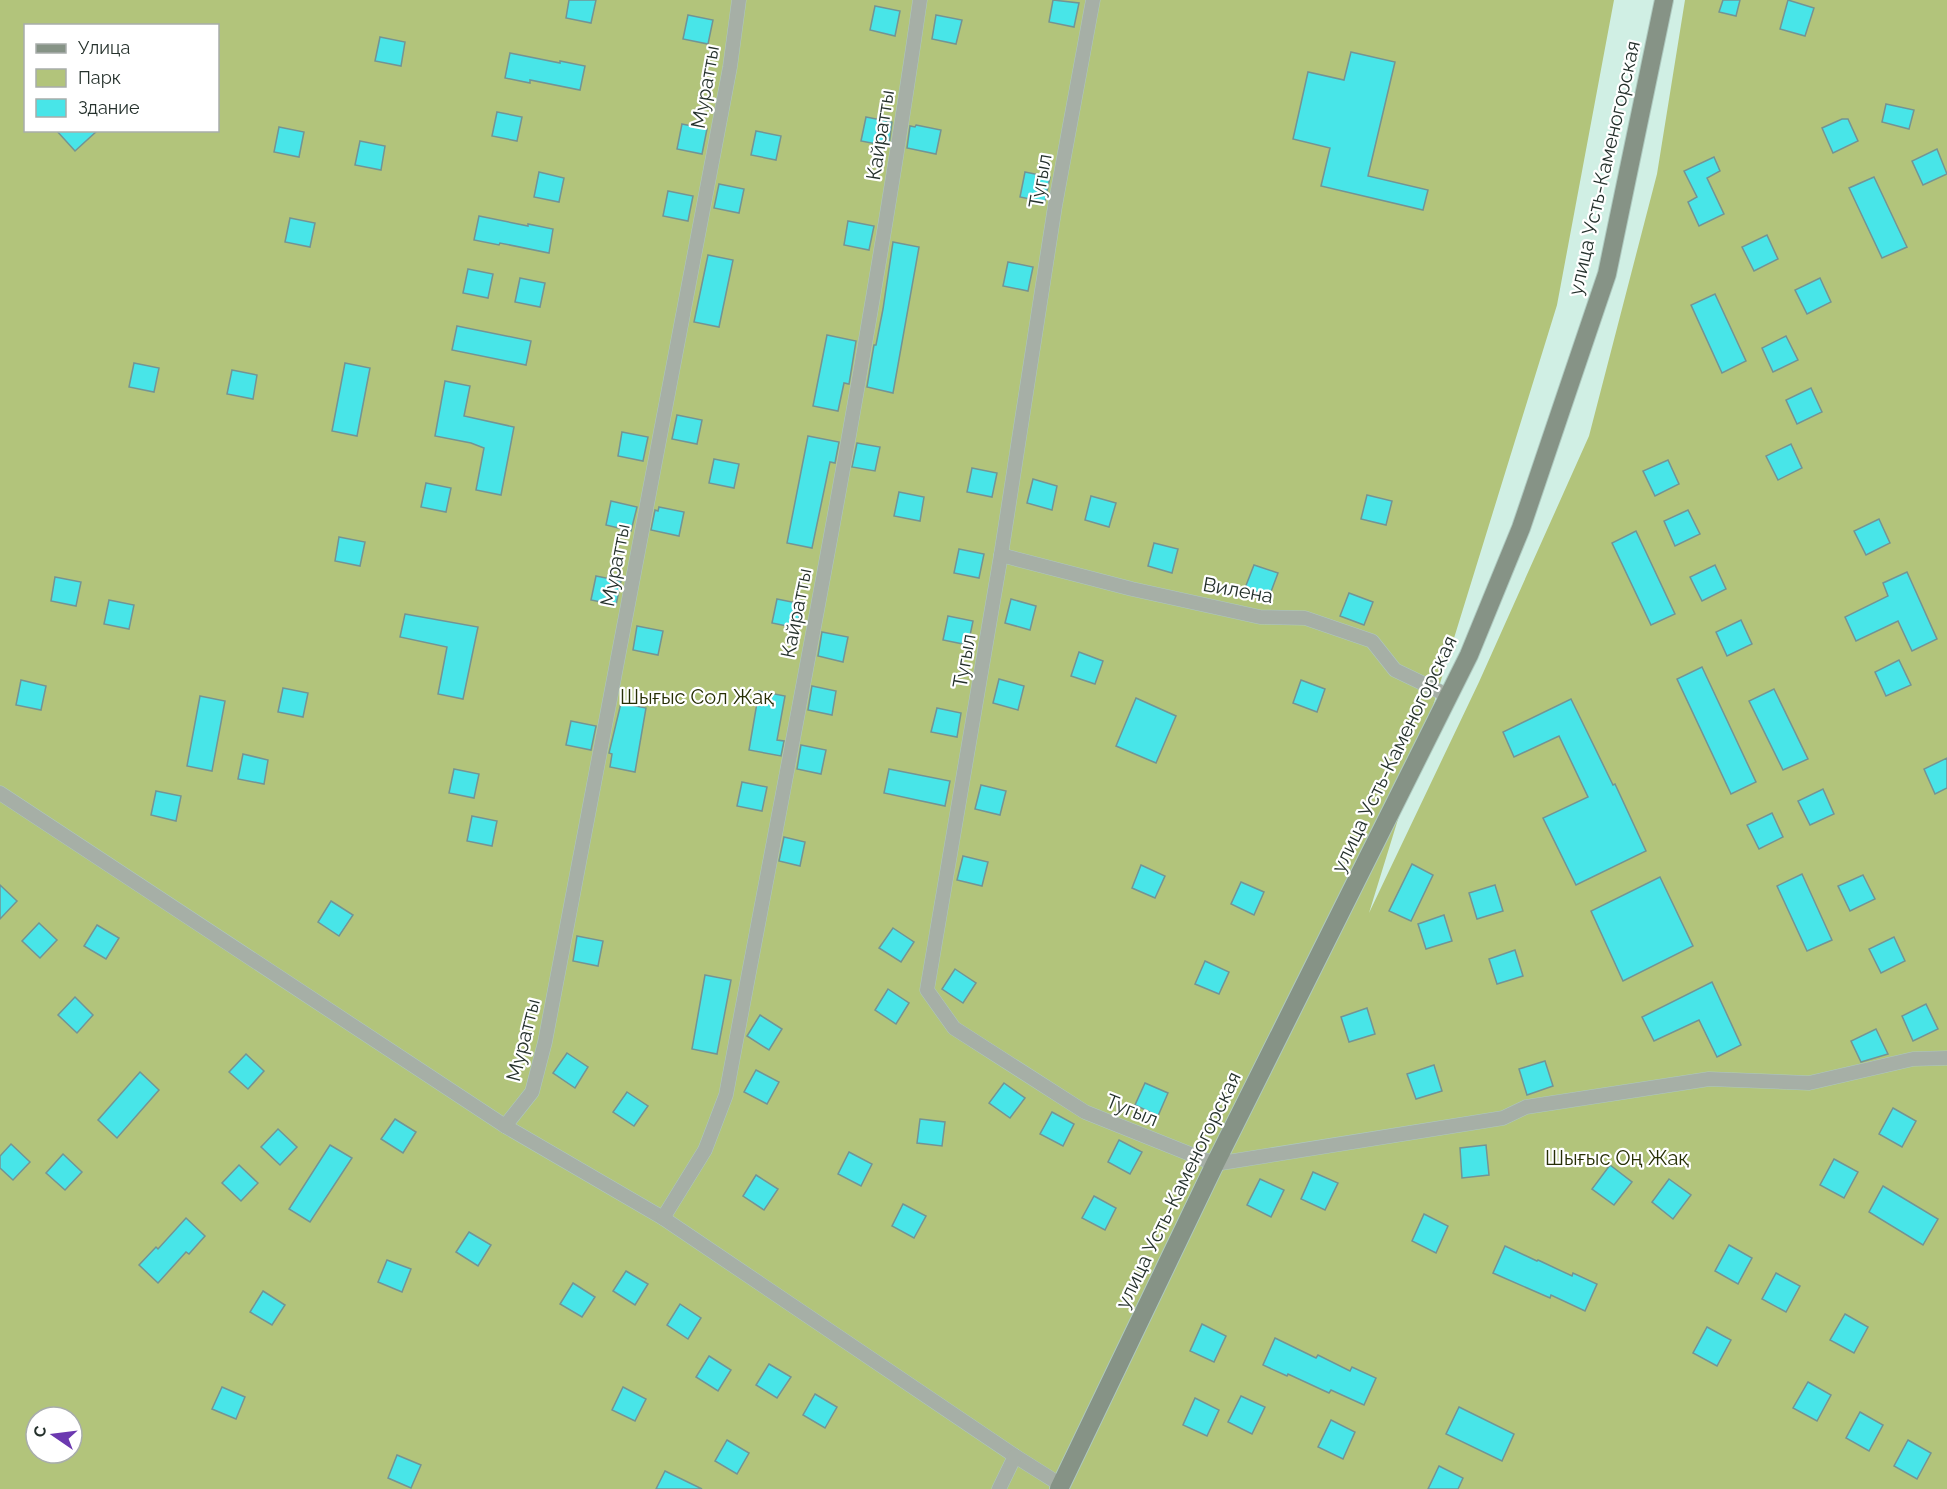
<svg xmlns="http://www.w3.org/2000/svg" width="1947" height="1489" font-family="Raleway,sans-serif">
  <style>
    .green { fill: #b2c47b; fill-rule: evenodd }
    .building { fill: #48e5e8; stroke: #739494; stroke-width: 1.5 }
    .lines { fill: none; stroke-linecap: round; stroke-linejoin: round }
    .street-casing { stroke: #aec9bf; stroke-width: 15 }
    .secondary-casing { stroke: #aec9bf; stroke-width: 20 }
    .street { stroke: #a6afa6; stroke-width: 14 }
    .secondary { stroke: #869386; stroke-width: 18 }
    .labels { text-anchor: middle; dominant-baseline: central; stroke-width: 4.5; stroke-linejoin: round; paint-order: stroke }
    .street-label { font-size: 20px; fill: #25312c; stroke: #fff }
    .park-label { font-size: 20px; fill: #272f05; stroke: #fff }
  </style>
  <rect width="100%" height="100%" fill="#d0efe4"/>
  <!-- green -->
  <path class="green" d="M0 0H1614L1557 305 1369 913 1479 682 1589 436 1657 174 1685 0H1947V1489H0ZM26 26H218V130H26ZM36 1417H72V1453H36Z"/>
  <!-- building -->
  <g class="building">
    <path d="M569 0H596L591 23 566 18Z"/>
    <path d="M1053 0 1079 3 1074 27 1049 22Z"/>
    <path d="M1723 0H1740L1736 16 1719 12Z"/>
    <path d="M1788 0 1814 8 1805 36 1780 29Z"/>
    <path d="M875 6 900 11 895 36 870 30Z"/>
    <path d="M688 15 713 20 708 44 683 39Z"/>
    <path d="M936 15 962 20 956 44 932 39Z"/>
    <path d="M380 37 405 42 401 66 375 61Z"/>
    <path d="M1351 52 1395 62 1368 176 1428 190 1423 210 1321 186 1330 148 1293 139 1308 72 1344 80Z"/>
    <path d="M510 53 560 63V61L585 66 580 90 530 80V83L505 78Z"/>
    <path d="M1886 104 1914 110 1909 129 1882 122Z"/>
    <path d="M497 112 522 117 517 141 492 136Z"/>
    <path d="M866 117 892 122 889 145 887 144V146L861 141Z"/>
    <path d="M1842 119H1848L1858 141 1833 153 1822 128Z"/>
    <path d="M682 124 707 129 702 154 677 149Z"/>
    <path d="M916 125 941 130 936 154 907 148 910 126 915 127Z"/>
    <path d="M279 127 304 132 299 157 274 152Z"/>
    <path d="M56 130H98L75 151Z"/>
    <path d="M756 131 781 136 776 160 751 155Z"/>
    <path d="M360 141 385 146 381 170 355 165Z"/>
    <path d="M1937 149 1947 174 1923 185 1912 161Z"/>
    <path d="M1714 157 1720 171 1707 178 1724 214 1699 226 1688 202 1697 197 1684 171Z"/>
    <path d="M539 172 564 178 559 202 534 197Z"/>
    <path d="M1025 172 1050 177 1045 202 1020 197Z"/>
    <path d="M1874 177 1907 247 1882 258 1849 188Z"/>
    <path d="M719 184 744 189 739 213 714 208Z"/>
    <path d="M668 191 693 196 688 221 663 216Z"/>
    <path d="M479 216 528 226V224L553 229 549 253 500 243 499 245 474 240Z"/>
    <path d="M290 218 315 223 310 247 285 242Z"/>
    <path d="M848 221 874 226 869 250 844 245Z"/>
    <path d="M1767 235 1778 259 1754 271 1742 247Z"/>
    <path d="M893 242 919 247 893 393 867 387 874 345H876L883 309Z"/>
    <path d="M708 255 733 260 719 327 694 322Z"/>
    <path d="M1008 262 1033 267 1028 291 1003 286Z"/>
    <path d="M468 269 493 274 488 298 463 293Z"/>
    <path d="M520 278 545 283 540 307 515 302Z"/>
    <path d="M1820 278 1831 302 1807 314 1795 290Z"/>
    <path d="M1715 294 1746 361 1722 373 1691 305Z"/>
    <path d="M457 326 531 341 526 365 452 350Z"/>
    <path d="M827 335 856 341 849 384 844 383 838 411 813 406Z"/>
    <path d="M1786 336 1798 360 1773 372 1762 348Z"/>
    <path d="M134 363 159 368 154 392 129 387Z"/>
    <path d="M345 363 370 368 357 436 332 431Z"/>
    <path d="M232 370 257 375 253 399 227 394Z"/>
    <path d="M445 381 470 386 464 416 514 427 501 495 476 490 484 448 471 443 435 436Z"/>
    <path d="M1811 388 1822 412 1797 424 1786 400Z"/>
    <path d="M677 415 702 420 697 444 672 439Z"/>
    <path d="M622 432 648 437 643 461 618 456Z"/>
    <path d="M808 436 839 442 835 463 830 462 812 548 787 543Z"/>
    <path d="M857 443 880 447 875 471 852 467Z"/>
    <path d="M1791 444 1802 468 1778 480 1766 456Z"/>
    <path d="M714 459 739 464 734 488 709 483Z"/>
    <path d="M1668 460 1679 484 1655 496 1643 471Z"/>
    <path d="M972 468 997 473 992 497 967 492Z"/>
    <path d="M1033 479 1057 486 1052 510 1027 503Z"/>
    <path d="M426 483 451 488 446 512 421 507Z"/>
    <path d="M899 492 924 497 920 521 894 516Z"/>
    <path d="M1367 495 1392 501 1386 525 1361 519Z"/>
    <path d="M1091 496 1116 503 1109 527 1085 520Z"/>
    <path d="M611 501 637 507 631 531 606 525Z"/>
    <path d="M659 507 684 512 679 536 651 530 655 510 658 511Z"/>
    <path d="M1688 510 1700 534 1675 546 1664 521Z"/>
    <path d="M1879 519 1890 543 1866 555 1854 531Z"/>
    <path d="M1636 531 1675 614 1651 625 1612 543Z"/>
    <path d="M339 537 365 542 360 566 335 561Z"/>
    <path d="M1154 543 1178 549 1172 573 1148 566Z"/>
    <path d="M959 549 984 554 979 578 954 573Z"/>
    <path d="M1254 565 1278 573 1269 597 1245 588Z"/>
    <path d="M1715 565 1726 589 1702 601 1690 577Z"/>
    <path d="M1907 572 1937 639 1912 651 1898 621 1856 641 1845 617 1888 596 1883 583Z"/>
    <path d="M596 576 621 581 616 605 591 600Z"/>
    <path d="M55 577 81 582 76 606 51 601Z"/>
    <path d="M1349 593 1373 602 1364 625 1340 616Z"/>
    <path d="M777 599 802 604 797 628 772 623Z"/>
    <path d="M1011 599 1036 606 1030 630 1005 623Z"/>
    <path d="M109 600 134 605 129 629 104 624Z"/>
    <path d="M405 614 478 627 463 699 438 694 447 647 400 637Z"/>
    <path d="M948 616 973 621 968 645 943 640Z"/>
    <path d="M1741 620 1752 644 1727 656 1716 632Z"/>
    <path d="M637 626 663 631 658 655 633 650Z"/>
    <path d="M822 632 848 637 843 662 818 656Z"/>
    <path d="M1079 652 1103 661 1095 684 1071 676Z"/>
    <path d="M1899 660 1911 685 1886 696 1875 672Z"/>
    <path d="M1702 667 1756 782 1731 794 1677 679Z"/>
    <path d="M999 679 1024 686 1018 710 993 703Z"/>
    <path d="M21 680 46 686 41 710 16 705Z"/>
    <path d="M1301 680 1325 689 1317 712 1293 703Z"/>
    <path d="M812 686 836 691 832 715 808 710Z"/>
    <path d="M283 688 308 693 303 717 278 712Z"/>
    <path d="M1774 689 1808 759 1783 770 1749 701Z"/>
    <path d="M759 691 785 696 777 740 784 741 781 756 749 750Z"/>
    <path d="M200 696 225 701 212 771 187 766Z"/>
    <path d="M1136 698 1176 716 1156 763 1116 746Z"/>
    <path d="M1571 699 1613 785 1615 784 1646 851 1576 885 1543 818 1588 797 1559 736 1514 757 1503 732Z"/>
    <path d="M621 703 646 708 635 772 610 767 612 754 609 753Z"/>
    <path d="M937 708 961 713 957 737 931 732Z"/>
    <path d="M571 721 596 726 591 750 566 745Z"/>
    <path d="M801 745 826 750 821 774 797 769Z"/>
    <path d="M243 754 268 760 264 784 238 779Z"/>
    <path d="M1947 758V788L1935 794 1924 769Z"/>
    <path d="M454 769 479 774 474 798 449 793Z"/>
    <path d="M889 769 950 781 945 806 884 793Z"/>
    <path d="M742 782 767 787 762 811 737 806Z"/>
    <path d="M981 785 1006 791 1000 815 975 809Z"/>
    <path d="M1823 789 1834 814 1810 825 1798 801Z"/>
    <path d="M156 791 181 796 176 821 151 815Z"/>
    <path d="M1772 813 1783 837 1759 849 1747 825Z"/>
    <path d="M472 816 497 821 492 846 467 841Z"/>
    <path d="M784 837 805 842 800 866 779 861Z"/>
    <path d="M963 856 988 862 982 886 957 880Z"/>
    <path d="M1412 864 1433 875 1411 921 1389 911Z"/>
    <path d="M1141 865 1165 876 1155 898 1132 888Z"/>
    <path d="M1802 874 1832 940 1807 951 1777 886Z"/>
    <path d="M1863 875 1875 899 1850 911 1838 886Z"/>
    <path d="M1660 877 1693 946 1623 981 1591 911Z"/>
    <path d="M1241 882 1264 892 1254 915 1231 904Z"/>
    <path d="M0 885 17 901 0 919Z"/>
    <path d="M1495 885 1503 911 1477 919 1469 893Z"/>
    <path d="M331 901 353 915 339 936 318 922Z"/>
    <path d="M1444 915 1452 941 1426 949 1418 924Z"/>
    <path d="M39 923 57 940 40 958 22 941Z"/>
    <path d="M97 925 119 938 106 959 84 946Z"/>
    <path d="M893 928 914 942 901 962 879 948Z"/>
    <path d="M577 936 603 941 598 966 573 961Z"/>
    <path d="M1894 937 1905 961 1881 973 1869 949Z"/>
    <path d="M1515 950 1523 976 1497 984 1489 959Z"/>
    <path d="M1205 961 1229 972 1219 994 1195 984Z"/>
    <path d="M955 969 976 983 963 1003 942 989Z"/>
    <path d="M705 975 731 980 717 1054 692 1049Z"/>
    <path d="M1712 982 1741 1045 1717 1057 1699 1020 1654 1041 1642 1017Z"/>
    <path d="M888 989 909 1003 896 1024 875 1010Z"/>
    <path d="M75 997 93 1015 77 1033 58 1015Z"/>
    <path d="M1926 1004 1938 1029 1913 1041 1902 1016Z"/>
    <path d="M1367 1008 1375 1034 1349 1042 1341 1017Z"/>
    <path d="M760 1015 782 1029 769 1050 747 1036Z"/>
    <path d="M1876 1029 1888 1054 1861 1062 1851 1041Z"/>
    <path d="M567 1053 588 1067 575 1088 553 1073Z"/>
    <path d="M246 1054 264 1071 248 1089 229 1072Z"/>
    <path d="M1545 1061 1553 1086 1527 1095 1519 1069Z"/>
    <path d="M1434 1065 1442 1091 1416 1099 1407 1074Z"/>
    <path d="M756 1070 779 1082 767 1104 744 1092Z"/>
    <path d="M140 1072 159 1090 117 1138 98 1120Z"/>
    <path d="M1004 1083 1025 1098 1010 1118 989 1103Z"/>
    <path d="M1145 1083 1168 1093 1158 1116 1135 1105Z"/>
    <path d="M627 1092 648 1106 634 1126 613 1112Z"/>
    <path d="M1893 1108 1916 1121 1902 1147 1879 1134Z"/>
    <path d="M1052 1112 1074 1124 1063 1146 1040 1134Z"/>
    <path d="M395 1119 416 1132 403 1153 381 1139Z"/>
    <path d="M920 1119 945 1122 942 1146 917 1143Z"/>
    <path d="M278 1129 297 1147 280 1165 261 1147Z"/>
    <path d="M1119 1140 1142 1152 1130 1174 1108 1162Z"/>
    <path d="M11 1144 30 1162 13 1180 0 1168V1156Z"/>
    <path d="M330 1145 352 1158 310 1222 289 1209Z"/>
    <path d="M1486 1145 1489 1175 1462 1178 1460 1148Z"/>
    <path d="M849 1152 872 1164 861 1186 838 1174Z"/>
    <path d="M63 1154 82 1172 65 1190 46 1173Z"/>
    <path d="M1834 1159 1858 1172 1844 1198 1820 1185Z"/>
    <path d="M239 1165 258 1183 241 1201 222 1183Z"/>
    <path d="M1610 1165 1632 1182 1614 1205 1592 1189Z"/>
    <path d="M1313 1172 1338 1183 1325 1210 1301 1199Z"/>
    <path d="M756 1175 778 1189 764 1210 743 1196Z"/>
    <path d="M1260 1179 1284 1190 1271 1217 1247 1205Z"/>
    <path d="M1669 1179 1691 1195 1673 1219 1652 1202Z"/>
    <path d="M1883 1186 1938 1219 1923 1245 1869 1212Z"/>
    <path d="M1094 1196 1116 1208 1105 1230 1082 1218Z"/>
    <path d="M903 1204 926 1216 914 1238 892 1226Z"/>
    <path d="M1424 1214 1448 1226 1436 1253 1412 1241Z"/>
    <path d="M186 1218 205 1236 189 1254 186 1252 158 1283 139 1265 156 1247 158 1249Z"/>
    <path d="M469 1232 491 1245 478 1266 456 1252Z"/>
    <path d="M1729 1245 1752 1258 1738 1284 1715 1271Z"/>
    <path d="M1505 1246 1537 1261 1538 1260 1572 1276 1573 1273 1597 1284 1585 1311 1551 1295 1550 1298 1493 1273Z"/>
    <path d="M387 1260 411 1269 402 1292 378 1282Z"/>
    <path d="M626 1271 648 1284 635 1305 613 1291Z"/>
    <path d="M1776 1273 1800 1286 1786 1312 1762 1299Z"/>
    <path d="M573 1283 595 1297 582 1317 560 1304Z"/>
    <path d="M263 1291 285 1305 272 1325 250 1312Z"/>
    <path d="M680 1304 701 1318 688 1339 667 1325Z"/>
    <path d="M1845 1314 1868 1327 1854 1353 1830 1340Z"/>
    <path d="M1202 1324 1226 1336 1214 1362 1190 1351Z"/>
    <path d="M1707 1327 1731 1340 1717 1366 1693 1353Z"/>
    <path d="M1275 1338 1316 1358 1318 1355 1350 1371 1352 1367 1376 1378 1364 1405 1331 1390 1329 1393 1288 1374 1287 1376 1263 1365Z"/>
    <path d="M709 1356 731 1370 718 1391 696 1377Z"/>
    <path d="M769 1364 791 1377 777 1398 756 1385Z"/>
    <path d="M1808 1382 1831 1395 1817 1421 1793 1408Z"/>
    <path d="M222 1387 245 1397 236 1419 212 1409Z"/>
    <path d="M623 1387 646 1399 635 1421 612 1410Z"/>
    <path d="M815 1394 837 1407 825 1428 803 1415Z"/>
    <path d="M1241 1396 1265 1407 1252 1434 1228 1422Z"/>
    <path d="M1195 1398 1219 1410 1207 1436 1183 1425Z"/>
    <path d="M1459 1407 1514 1434 1502 1461 1446 1434Z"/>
    <path d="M1860 1412 1883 1425 1869 1451 1846 1438Z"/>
    <path d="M1331 1420 1355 1432 1343 1459 1318 1447Z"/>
    <path d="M727 1440 749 1453 737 1474 715 1461Z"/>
    <path d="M1908 1440 1931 1453 1917 1479 1894 1466Z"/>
    <path d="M397 1455 421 1465 411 1488 388 1478Z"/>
    <path d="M1439 1466 1463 1478 1458 1489H1428Z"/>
    <path d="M665 1471 702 1489H656Z"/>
  </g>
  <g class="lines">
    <defs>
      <g id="street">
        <path d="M1093 0 1055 206 1001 555 927 990 954 1028 1085 1112 1215 1164 1503 1118 1526 1107 1709 1079 1809 1083 1913 1059 1947 1058"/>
        <path d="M1001 555 1132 589 1260 617 1305 618 1372 641 1395 670 1449 696"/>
        <path d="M0 793 505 1126 663 1218 1015 1456 1061 1485"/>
        <path d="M505 1126 532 1092 545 1042 730 67 739 0"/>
        <path d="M663 1218 705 1150 726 1095C794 730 867 367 920 0"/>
        <path d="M999 1489 1015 1456"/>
      </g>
      <path id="secondary" d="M1059 1489 1215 1164 1469 655 1521 528 1607 274 1664 0"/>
    </defs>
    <!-- street casing -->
    <use href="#street" class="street-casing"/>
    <!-- secondary casing -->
    <use href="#secondary" class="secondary-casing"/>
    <!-- street -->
    <use href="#street" class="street"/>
    <!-- secondary -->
    <use href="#secondary" class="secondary"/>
  </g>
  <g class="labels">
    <!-- street labels -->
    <g class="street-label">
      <text transform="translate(705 87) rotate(-80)">Муратты</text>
      <text transform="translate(880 135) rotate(-81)">Кайратты</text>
      <text transform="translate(1604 168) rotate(-77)">улица Усть-Каменогорская</text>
      <text transform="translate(1040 181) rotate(-80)">Тугыл</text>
      <text transform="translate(615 565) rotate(-79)">Муратты</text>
      <text transform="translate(1238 590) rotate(10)">Вилена</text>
      <text transform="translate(796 613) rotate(-79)">Кайратты</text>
      <text transform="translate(964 661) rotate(-80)">Тугыл</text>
      <text transform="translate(1394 754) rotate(-64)">улица Усть-Каменогорская</text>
      <text transform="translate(523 1040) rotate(-76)">Муратты</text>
      <text transform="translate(1132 1110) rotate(22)">Тугыл</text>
      <text transform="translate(1178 1190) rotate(-64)">улица Усть-Каменогорская</text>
    </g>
    <!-- park labels -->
    <g class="park-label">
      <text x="697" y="697">Шығыс Сол Жақ</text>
      <text x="1617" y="1158">Шығыс Оң Жақ</text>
    </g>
  </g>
  <!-- legend -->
  <rect x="24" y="24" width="195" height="108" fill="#ffffff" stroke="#a8adab" stroke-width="1.5"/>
  <rect x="36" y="44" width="30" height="9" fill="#869386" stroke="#a8adab" stroke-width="1.5"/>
  <text x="78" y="54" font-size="18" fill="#25312c">Улица</text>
  <rect x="36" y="69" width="30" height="18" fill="#b2c47b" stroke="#a8adab" stroke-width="1.5"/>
  <text x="78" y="84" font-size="18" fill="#25312c">Парк</text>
  <rect x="36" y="99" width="30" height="18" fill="#48e5e8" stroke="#a8adab" stroke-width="1.5"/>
  <text x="78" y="114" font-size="18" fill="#25312c">Здание</text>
  <!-- north arrow -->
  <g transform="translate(54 1435) rotate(284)"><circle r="28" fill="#ffffff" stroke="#a8adab" stroke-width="1.5"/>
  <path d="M0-4.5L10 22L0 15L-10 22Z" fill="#6c39b0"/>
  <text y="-9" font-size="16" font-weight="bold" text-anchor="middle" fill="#25312c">С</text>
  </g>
</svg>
